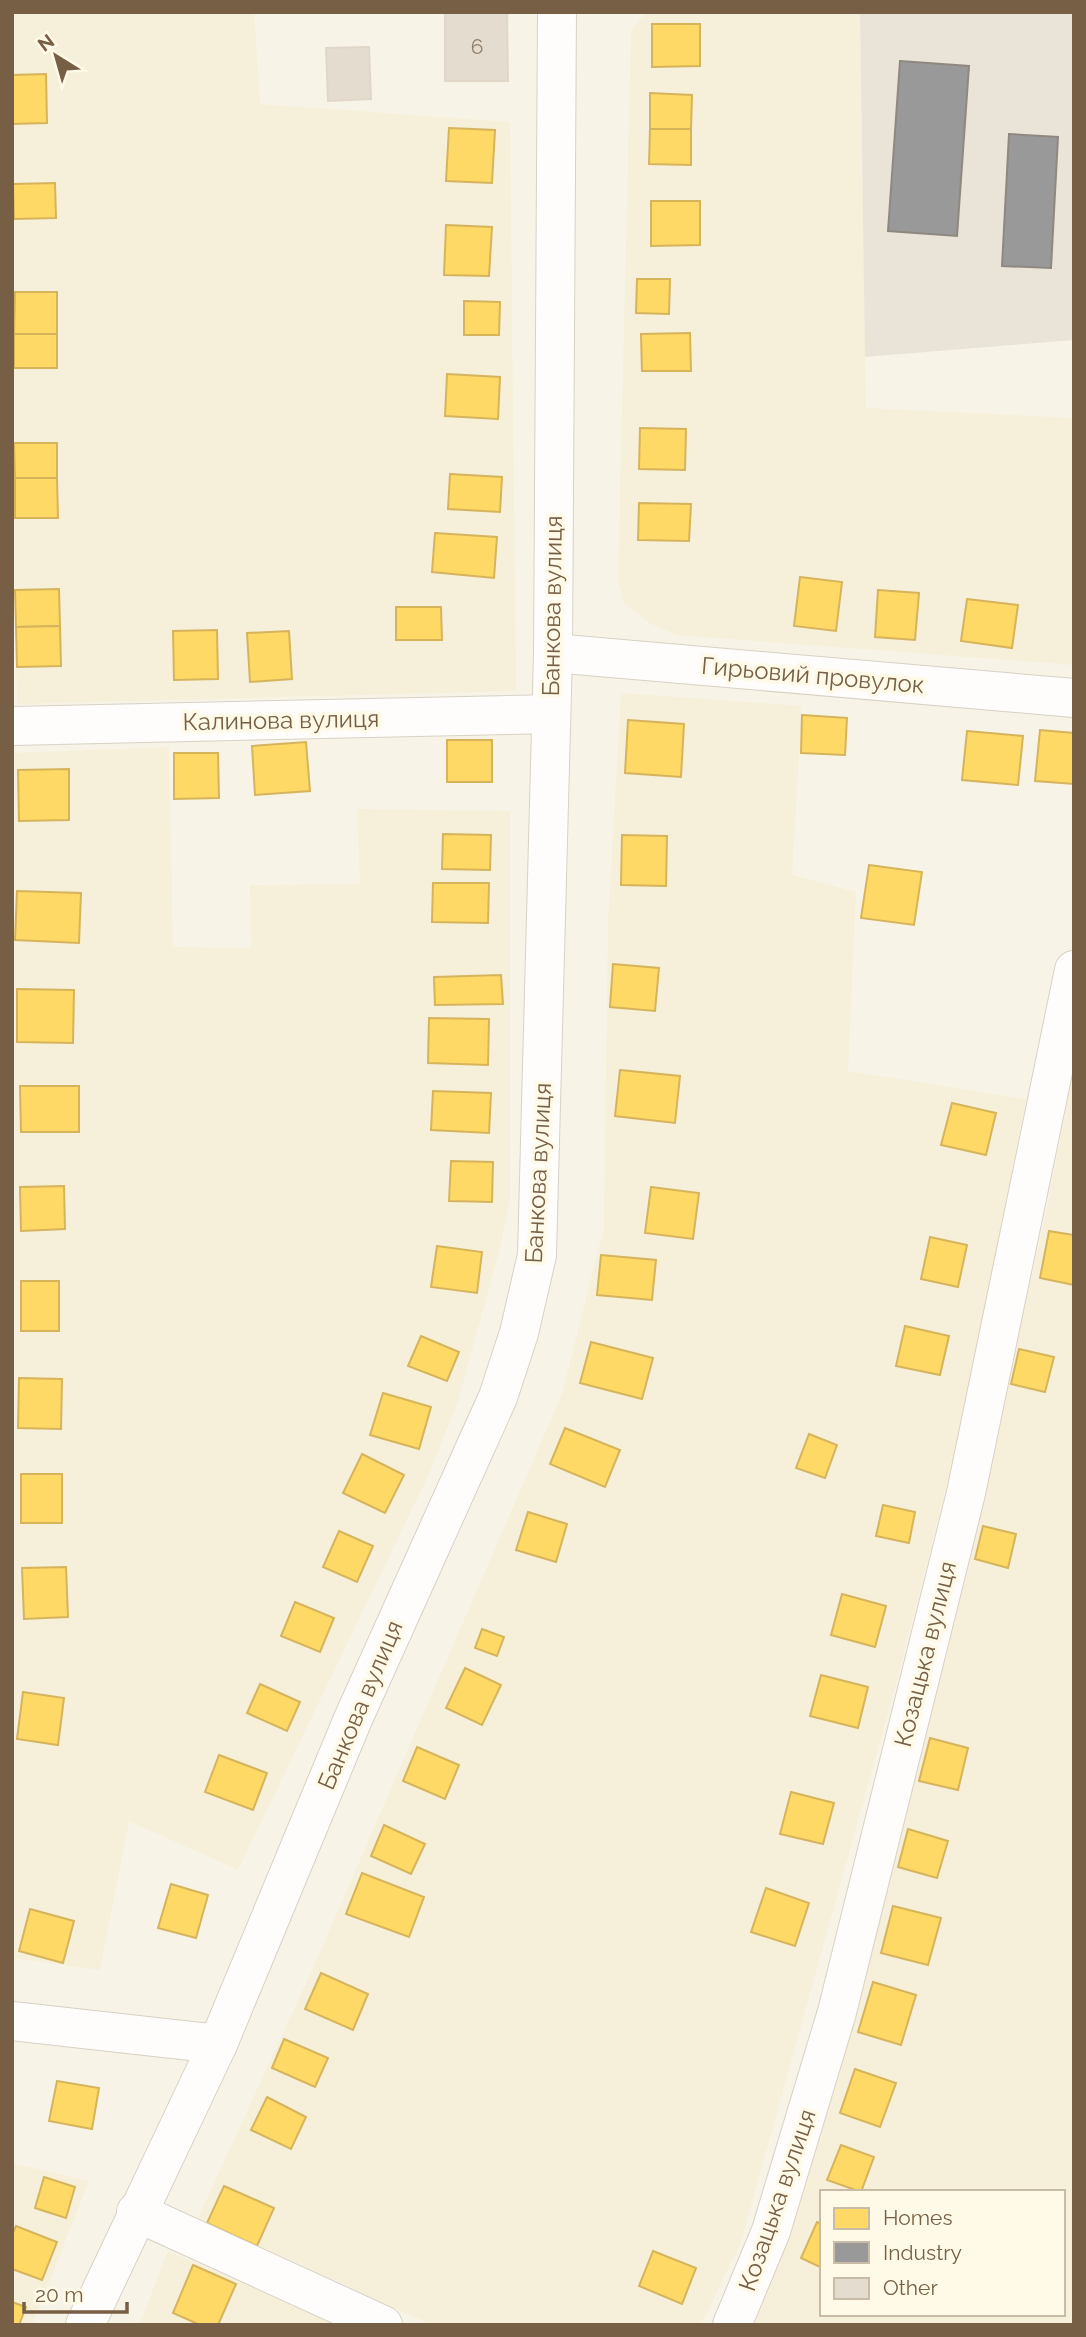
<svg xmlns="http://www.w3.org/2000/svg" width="1086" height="2337" font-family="Raleway,sans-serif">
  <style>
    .residential { fill: #f6efd9; fill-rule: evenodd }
    .industrial { fill: #eae4d8 }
    .homes { fill: #ffd966; stroke: #d6b45c; stroke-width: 2 }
    .industry { fill: #999; stroke: #8f8880; stroke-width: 2 }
    .building { fill: #e4dcce; stroke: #e0d7c9; stroke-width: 2 }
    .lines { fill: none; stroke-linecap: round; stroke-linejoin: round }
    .minor-casing { stroke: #d8d1c5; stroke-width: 40 }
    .minor { stroke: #fefdfb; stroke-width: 38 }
    .labels { text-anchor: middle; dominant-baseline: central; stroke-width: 7; stroke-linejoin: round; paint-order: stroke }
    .number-label { font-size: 21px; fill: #94806a }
    .street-label { font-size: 24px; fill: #775f45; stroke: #fffae8 }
  </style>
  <rect width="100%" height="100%" fill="#f7f4e7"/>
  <!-- residential -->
  <g class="residential">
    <path d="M12 12H254L260 104 510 122 516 691 17 704 12 436Z"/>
    <path d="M860 12 866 408 1074 418V665L677 635 649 623 624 603 618 581 631 30 646 13Z"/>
    <path d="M621 693 802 706 792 875 856 892 848 1071 1026 1099 961 1429 897 1680 741 2242 701 2325H432L198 2218 317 1959 562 1394 604 1227 608 922Z"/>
    <path d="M169 747 173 947 251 948 250 885 360 884 357 809 510 811V1200L500 1248 458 1401 430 1472 238 1870 129 1821 100 1970 12 1958V753Z"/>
    <path d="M1074 1069V2325H752L824 2122 888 1887 960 1596 1046 1213ZM822 2192H1063V2314H822Z"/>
    <path d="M12 2163 89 2181 32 2325H12Z"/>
    <path d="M168 2251 338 2325H139Z"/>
  </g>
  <!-- industrial -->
  <path class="industrial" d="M860 12H1074V340L865 357Z"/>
  <!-- homes -->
  <g class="homes">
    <path d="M652 24H700V66L652 67Z"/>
    <path d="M46 74 47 123 12 124V75Z"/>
    <path d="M650 93 692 95 691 129H650Z"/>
    <path d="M449 128 495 130 492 183 446 181Z"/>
    <path d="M650 129H691V165L649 164Z"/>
    <path d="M55 183 56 218 14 219 13 184Z"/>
    <path d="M651 201H700V245L651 246Z"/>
    <path d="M446 225 492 227 489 276 444 275Z"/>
    <path d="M637 279H670L669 314 636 313Z"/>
    <path d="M15 292H57V334H14Z"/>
    <path d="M464 301 500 302 499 335H464Z"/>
    <path d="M690 333 691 371H642L641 334Z"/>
    <rect x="14" y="334" width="43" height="34"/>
    <path d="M447 374 500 377 498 419 445 416Z"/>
    <path d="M640 428 686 429 685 470 639 469Z"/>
    <path d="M14 443H57V478H15Z"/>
    <path d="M450 474 502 477 500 512 448 509Z"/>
    <path d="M15 478H57L58 518H15Z"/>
    <path d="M639 503 691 504 689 541 638 540Z"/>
    <path d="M435 533 497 537 494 578 432 572Z"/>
    <path d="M800 577 842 582 836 631 794 626Z"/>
    <path d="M59 589 60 626 16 627 15 590Z"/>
    <path d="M878 590 919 593 915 640 875 637Z"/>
    <path d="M967 599 1018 605 1012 648 961 641Z"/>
    <path d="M396 607H441L442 640H396Z"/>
    <path d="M60 626 61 666 17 667 16 627Z"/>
    <path d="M217 630 218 679 174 680 173 631Z"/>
    <path d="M289 631 292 679 250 682 247 633Z"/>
    <path d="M802 715 847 718 845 755 801 753Z"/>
    <path d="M628 720 684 724 681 777 625 773Z"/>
    <path d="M1040 730 1074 733V784L1035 781Z"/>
    <path d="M967 731 1023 736 1018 785 962 780Z"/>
    <rect x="447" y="740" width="45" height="42"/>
    <path d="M306 742 310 791 255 795 252 746Z"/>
    <path d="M174 753H218L219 798 174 799Z"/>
    <path d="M69 769V820L19 821 18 770Z"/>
    <path d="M443 834 491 835 490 870 442 869Z"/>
    <path d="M622 835 667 836 666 886 621 885Z"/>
    <path d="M869 865 922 872 914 925 861 918Z"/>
    <path d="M433 883H489L488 923 432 922Z"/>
    <path d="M17 891 81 893 79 943 15 940Z"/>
    <path d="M613 964 659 968 655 1011 610 1007Z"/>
    <path d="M501 975 503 1004 435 1005 434 977Z"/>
    <path d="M17 989 74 990 73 1043 17 1042Z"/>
    <path d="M429 1018 489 1019 488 1065 428 1063Z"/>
    <path d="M620 1070 680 1076 675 1123 615 1116Z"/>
    <path d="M20 1086H79V1132H21Z"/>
    <path d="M433 1091 491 1093 489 1133 431 1130Z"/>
    <path d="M952 1103 996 1113 986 1155 941 1145Z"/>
    <path d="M451 1161 493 1162 492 1202 449 1201Z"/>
    <path d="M64 1186 65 1229 21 1231 20 1187Z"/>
    <path d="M651 1187 699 1193 693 1239 645 1233Z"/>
    <path d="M1049 1231 1074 1235V1285L1040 1278Z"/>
    <path d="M930 1237 967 1245 958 1287 921 1279Z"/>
    <path d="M437 1246 482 1252 477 1293 431 1287Z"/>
    <path d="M601 1255 656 1260 652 1300 597 1295Z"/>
    <rect x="21" y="1281" width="38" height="50"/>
    <path d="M905 1326 949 1336 940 1375 896 1366Z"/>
    <path d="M421 1336 459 1352 447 1381 408 1366Z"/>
    <path d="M591 1342 653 1358 642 1399 580 1383Z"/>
    <path d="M1019 1349 1054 1357 1045 1392 1011 1384Z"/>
    <path d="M19 1378 62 1379 61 1429 18 1428Z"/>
    <path d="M383 1393 431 1407 419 1449 370 1435Z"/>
    <path d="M565 1428 620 1450 605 1487 550 1464Z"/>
    <path d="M809 1434 837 1445 825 1478 796 1468Z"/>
    <path d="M362 1454 404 1475 385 1513 343 1493Z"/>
    <rect x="21" y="1474" width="41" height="49"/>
    <path d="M883 1505 915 1512 909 1543 876 1536Z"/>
    <path d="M528 1512 567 1524 556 1562 516 1550Z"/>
    <path d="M983 1526 1016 1534 1008 1568 975 1559Z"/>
    <path d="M339 1531 373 1546 357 1582 323 1567Z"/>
    <path d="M66 1567 68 1617 24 1619 22 1568Z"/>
    <path d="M842 1594 886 1606 875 1647 831 1635Z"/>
    <path d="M295 1602 334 1618 320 1652 281 1636Z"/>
    <path d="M482 1629 504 1637 497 1656 475 1648Z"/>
    <path d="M465 1668 501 1685 482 1725 446 1708Z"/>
    <path d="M821 1675 868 1687 858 1728 810 1716Z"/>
    <path d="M260 1684 300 1702 287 1731 247 1713Z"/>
    <path d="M23 1692 64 1698 58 1745 17 1739Z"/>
    <path d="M930 1738 968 1748 958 1790 919 1781Z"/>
    <path d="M417 1747 459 1765 445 1799 403 1781Z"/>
    <path d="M219 1755 267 1773 253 1810 205 1792Z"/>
    <path d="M791 1792 834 1803 823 1844 780 1834Z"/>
    <path d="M384 1825 425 1844 411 1874 371 1856Z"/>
    <path d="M908 1829 948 1841 937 1878 898 1867Z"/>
    <path d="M362 1873 424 1897 409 1937 346 1914Z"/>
    <path d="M171 1884 208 1895 196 1938 158 1928Z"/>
    <path d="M766 1888 809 1903 795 1946 751 1932Z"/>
    <path d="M893 1906 941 1918 928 1965 881 1953Z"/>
    <path d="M30 1909 74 1921 63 1963 19 1951Z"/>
    <path d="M321 1973 368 1994 353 2030 305 2009Z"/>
    <path d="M873 1982 916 1995 901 2045 858 2032Z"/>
    <path d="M284 2039 328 2058 315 2087 272 2068Z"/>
    <path d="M855 2069 896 2083 880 2127 840 2113Z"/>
    <path d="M57 2081 99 2088 92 2129 49 2121Z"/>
    <path d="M267 2097 306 2117 291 2149 251 2130Z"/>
    <path d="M841 2145 874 2157 861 2192 827 2180Z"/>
    <path d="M44 2177 75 2187 66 2218 35 2208Z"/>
    <path d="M224 2186 274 2208 257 2246 207 2223Z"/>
    <path d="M817 2222 822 2224V2268L801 2258Z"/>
    <path d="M16 2226 57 2242 42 2280 12 2269V2235Z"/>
    <path d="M653 2251 696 2268 682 2304 639 2286Z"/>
    <path d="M193 2265 236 2284 218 2325H200L173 2313Z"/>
    <path d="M12 2302 26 2307 19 2325H12Z"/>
  </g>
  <!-- industry -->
  <g class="industry">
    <path d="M900 61 969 66 957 236 888 231Z"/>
    <path d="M1009 134 1058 137 1051 268 1002 266Z"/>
  </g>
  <!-- building -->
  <g class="building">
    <path d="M445 12H507L508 81H445Z"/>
    <path d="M369 47 371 99 328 101 326 48Z"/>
  </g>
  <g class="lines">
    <defs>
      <g id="minor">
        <path d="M553 653 1074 698"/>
        <path d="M12 726 551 714"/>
        <path d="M12 2021 218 2044"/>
        <path d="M136 2212 383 2325"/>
        <path d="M85 2325 218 2044 353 1719 498 1397 519 1333 537 1255 553 653 557 12"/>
        <path d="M732 2325 771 2231 837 2012 966 1493 1074 970"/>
      </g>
    </defs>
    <!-- minor casing -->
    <use href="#minor" class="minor-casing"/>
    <!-- minor -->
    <use href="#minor" class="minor"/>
  </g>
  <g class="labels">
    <!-- number labels -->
    <g class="number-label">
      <text x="477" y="46">6</text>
    </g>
    <!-- street labels -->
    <g class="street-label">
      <text transform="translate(552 606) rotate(-89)">Банкова вулиця</text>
      <text transform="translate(813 675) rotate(5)">Гирьовий провулок</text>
      <text transform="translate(281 720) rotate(-1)">Калинова вулиця</text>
      <text transform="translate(538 1173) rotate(-87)">Банкова вулиця</text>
      <text transform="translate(925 1654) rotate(-76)">Козацька вулиця</text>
      <text transform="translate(360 1705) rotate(-67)">Банкова вулиця</text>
      <text transform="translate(777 2200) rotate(-71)">Козацька вулиця</text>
    </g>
  </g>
  <!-- border -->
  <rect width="1086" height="2337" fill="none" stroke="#775f45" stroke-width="28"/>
  <!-- legend -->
  <rect x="820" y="2190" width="245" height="126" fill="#fffae8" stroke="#c9bca7" stroke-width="2"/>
  <rect x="834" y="2208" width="35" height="21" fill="#ffd966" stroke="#c9bca7" stroke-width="2"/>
  <text x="883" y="2225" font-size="21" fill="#775f45">Homes</text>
  <rect x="834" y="2242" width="35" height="21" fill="#999999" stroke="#c9bca7" stroke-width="2"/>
  <text x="883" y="2260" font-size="21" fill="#775f45">Industry</text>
  <rect x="834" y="2278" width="35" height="21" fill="#e4dcce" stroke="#c9bca7" stroke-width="2"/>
  <text x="883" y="2295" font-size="21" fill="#775f45">Other</text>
  <!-- north arrow -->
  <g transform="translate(56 56) rotate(323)" stroke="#fffae8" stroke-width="5" paint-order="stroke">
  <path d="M0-5L12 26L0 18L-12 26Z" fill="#775f45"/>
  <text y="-10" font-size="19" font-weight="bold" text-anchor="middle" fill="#775f45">N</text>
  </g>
  <!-- scale -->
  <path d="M24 2302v10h103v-10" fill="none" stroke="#775f45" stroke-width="3.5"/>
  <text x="35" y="2302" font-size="21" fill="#775f45" stroke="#fffae8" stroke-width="5" paint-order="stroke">20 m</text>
</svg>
